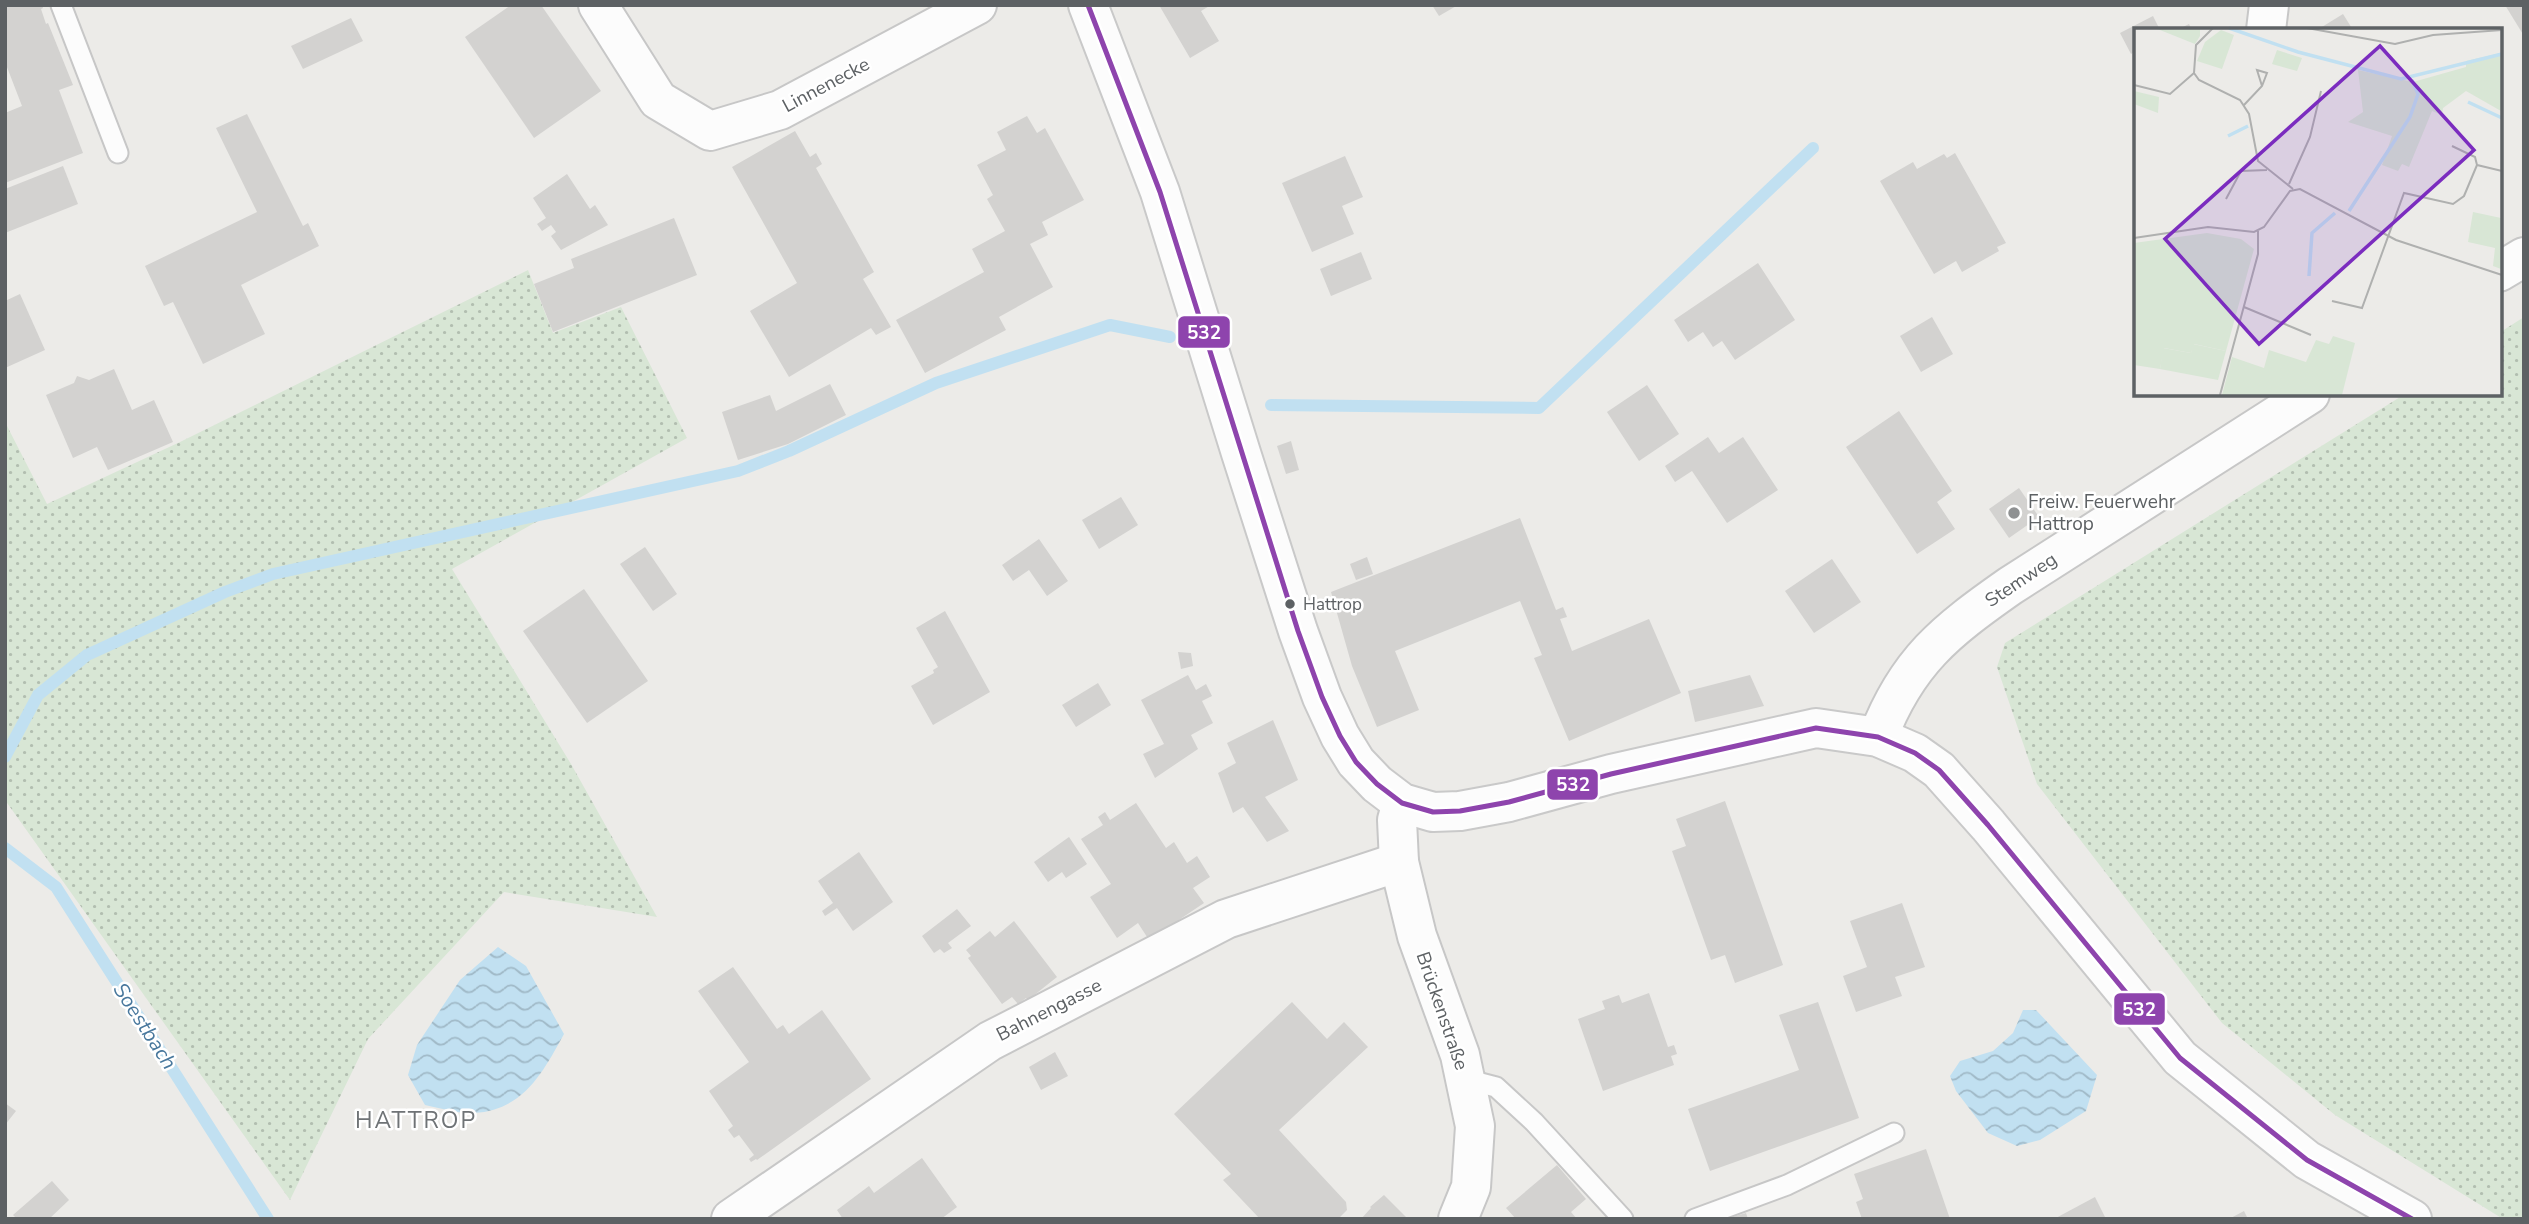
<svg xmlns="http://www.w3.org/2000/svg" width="2529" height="1224" font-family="'Nunito Sans',sans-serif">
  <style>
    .grass { fill: url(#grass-dots) }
    .water { fill: url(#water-waves) }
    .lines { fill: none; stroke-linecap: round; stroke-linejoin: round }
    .stream { stroke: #c1e0f1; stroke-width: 12 }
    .building { fill: #d3d2d0 }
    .service-casing { stroke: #c7c7c7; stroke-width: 23 }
    .minor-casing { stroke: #c7c7c7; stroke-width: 42 }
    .tertiary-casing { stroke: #c7c7c7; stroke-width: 42 }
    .secondary-casing { stroke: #c9c9c9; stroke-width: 42 }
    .service { stroke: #fcfcfc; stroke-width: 19 }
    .minor { stroke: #fcfcfc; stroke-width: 38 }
    .tertiary { stroke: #fcfcfc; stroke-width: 38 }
    .secondary { stroke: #fcfcfc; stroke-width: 38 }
    .bus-1-casing { stroke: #fff; stroke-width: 10 }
    .bus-1 { stroke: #8e44ad; stroke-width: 5 }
    .poi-dot { fill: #8f9192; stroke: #fff; stroke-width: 2.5 }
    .bus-dot { fill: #5d6164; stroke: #fff; stroke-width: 2.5 }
    .labels { text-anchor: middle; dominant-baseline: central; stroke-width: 5; stroke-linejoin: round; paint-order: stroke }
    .bus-label { font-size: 17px; fill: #5d6164; stroke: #fff; text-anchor: start }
    .street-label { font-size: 19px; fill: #5d6164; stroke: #fff }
    .poi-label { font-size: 19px; fill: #5d6164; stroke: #fff; text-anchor: start }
    .water-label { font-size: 21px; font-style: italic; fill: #49789d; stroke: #fff }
    .quarter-label { font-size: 23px; letter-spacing: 2px; fill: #6f7376; stroke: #fff }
    .inset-river { fill: none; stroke: #c1e0f1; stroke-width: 3.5 }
    .inset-road { fill: none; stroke: #afb0af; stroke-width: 2 }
    .view { fill: #7b2cbf; fill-opacity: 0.15; stroke: #7b2cbf; stroke-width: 3.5 }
    .inset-edge { fill: none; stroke: #5d6164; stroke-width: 3.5 }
    .line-badge { stroke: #fff; stroke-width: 2.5 }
    .badge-label { font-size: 19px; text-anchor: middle; font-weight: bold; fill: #fff }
  </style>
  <defs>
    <pattern id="grass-dots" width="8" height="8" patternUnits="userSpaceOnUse" patternTransform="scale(1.75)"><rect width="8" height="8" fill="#d8e6d5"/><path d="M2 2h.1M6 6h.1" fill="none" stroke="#b2beb0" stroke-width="1.8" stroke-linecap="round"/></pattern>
    <pattern id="water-waves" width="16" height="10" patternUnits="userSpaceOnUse" patternTransform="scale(1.75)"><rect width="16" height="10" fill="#c1e0f1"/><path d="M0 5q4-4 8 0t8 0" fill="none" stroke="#a0b9c7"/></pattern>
  </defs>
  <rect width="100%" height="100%" fill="#ecebe8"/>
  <!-- grass -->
  <g class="grass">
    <path d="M528 270 553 333 621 307 687 438 452 569 571 764 657 917 504 892 368 1039 290 1200 5 800V422L47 504 180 442Z"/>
    <path d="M2524 317V1219H2503L2335 1115 2222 1023 2037 784 1997 667 2005 643 2405 394H2499V333Z"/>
  </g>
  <!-- water -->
  <g class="water">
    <path d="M498 947 526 966 564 1034C543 1072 524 1110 474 1113 459 1114 440 1108 425 1105L408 1075 417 1045 460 980Z"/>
    <path d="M2023 1010H2036L2097 1075 2086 1111 2040 1140 2017 1146 1988 1133 1956 1091 1950 1076 1960 1061 1993 1051 2013 1033Z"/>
  </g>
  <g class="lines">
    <!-- stream -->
    <g class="stream">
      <path d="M1271 405 1539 408 1813 148"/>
      <path d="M5 757 38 695 87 655 225 592 273 574 738 471 789 451 936 383 1110 325 1170 337"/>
      <path d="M5 848 56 887 268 1219"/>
    </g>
  </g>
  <!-- building -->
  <g class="building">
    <path d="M5 5H42L43 8 41 9 46 24 48 23 73 85 59 90 83 153 5 183V113L22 106 5 62Z"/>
    <path d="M511 5H541L601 91 534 138 465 37Z"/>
    <path d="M1159 5H1211L1201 11 1219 41 1190 58Z"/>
    <path d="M1432 5H1458L1439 16Z"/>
    <path d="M2505 5H2524V36Z"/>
    <path d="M2343 14 2353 30H2317Z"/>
    <path d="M2153 16 2160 30H2135V51L2131 54 2120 33Z"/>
    <path d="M351 18 363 41 303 69 291 46Z"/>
    <path d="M2189 24 2192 30H2177Z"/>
    <path d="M247 114 303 226 308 223 319 246 241 285 265 334 203 364 173 302 164 306 145 266 257 212 216 128Z"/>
    <path d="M1027 116 1037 133 1045 128 1084 200 1042 222 1048 235 1030 244 1053 287 999 317 1006 330 925 373 896 320 984 272 972 249 1005 231 987 199 993 195 977 165 1006 150 997 132Z"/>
    <path d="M795 131 810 157 816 153 822 164 816 168 874 272 863 279 891 327 876 335 871 328 789 377 750 311 797 283 732 167Z"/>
    <path d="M1955 153 2006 243 1997 247 1999 251 1962 272 1956 261 1934 274 1880 181 1913 162 1917 169 1944 154 1947 158Z"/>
    <path d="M1345 156 1363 197 1342 206 1354 234 1312 252 1282 183Z"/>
    <path d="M63 166 78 204 5 233V189Z"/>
    <path d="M567 174 590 209 595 205 608 225 561 250 551 236 556 232 551 225 542 231 537 224 546 218 533 198Z"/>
    <path d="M674 218 697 275 553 332 534 284 574 268 571 259Z"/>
    <path d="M1361 252 1372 279 1331 296 1320 269Z"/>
    <path d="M1758 263 1795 320 1735 360 1722 341 1713 347 1703 332 1688 342 1674 320Z"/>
    <path d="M20 294 45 350 5 368V301Z"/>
    <path d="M1932 317 1953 354 1921 372 1900 336Z"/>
    <path d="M114 369 132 410 154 400 173 442 108 470 97 447 73 458 46 395 74 383 77 376 89 380Z"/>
    <path d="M830 384 846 415 788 444 738 460 722 412 770 395 776 411Z"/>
    <path d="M1647 385 1679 434 1639 461 1607 412Z"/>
    <path d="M1899 411 1952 491 1937 502 1955 529 1917 554 1846 447Z"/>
    <path d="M1708 437 1719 453 1743 437 1778 490 1727 523 1692 471 1675 482 1665 466Z"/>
    <path d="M1291 441 1299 470 1286 474 1277 446Z"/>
    <path d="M2019 488 2039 517 2009 538 1989 509Z"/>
    <path d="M1121 497 1138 525 1099 549 1082 520Z"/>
    <path d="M1520 518 1556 610 1563 607 1567 617 1560 619 1572 651 1649 619 1681 693 1569 741 1534 658 1542 655 1520 601 1395 651 1419 710 1377 727 1352 666 1331 592Z"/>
    <path d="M1039 539 1068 581 1047 596 1029 570 1013 581 1002 565Z"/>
    <path d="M645 547 677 594 653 611 620 564Z"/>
    <path d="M1367 557 1373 574 1356 580 1350 564Z"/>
    <path d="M1832 559 1861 602 1814 633 1785 591Z"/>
    <path d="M584 589 648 681 587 723 523 631Z"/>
    <path d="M945 611 990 692 933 725 911 686 934 673 933 670 938 667 916 628Z"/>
    <path d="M1178 652 1191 653 1193 666 1181 669Z"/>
    <path d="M1188 675 1196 690 1206 684 1212 696 1202 701 1213 723 1191 735 1198 749 1155 778 1143 754 1164 744 1141 700Z"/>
    <path d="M1750 675 1764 706 1695 722 1688 691Z"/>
    <path d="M1098 683 1111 705 1076 727 1062 705Z"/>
    <path d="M1273 720 1298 780 1265 797 1289 831 1267 842 1243 807 1233 813 1218 773 1236 763 1227 743Z"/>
    <path d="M1725 801 1783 965 1735 983 1725 955 1711 960 1672 851 1686 846 1676 819Z"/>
    <path d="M1136 803 1166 848 1174 842 1187 863 1197 856 1210 877 1193 888 1204 903 1149 940 1138 923 1117 938 1090 897 1111 884 1081 839 1103 825 1098 817 1105 812 1110 820Z"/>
    <path d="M1069 837 1087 864 1066 878 1062 872 1048 882 1034 862Z"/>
    <path d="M859 852 893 902 853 931 837 908 825 916 822 911 833 903 818 881Z"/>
    <path d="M1902 903 1925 967 1895 977 1902 996 1856 1012 1843 976 1867 967 1850 921Z"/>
    <path d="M957 909 971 926 948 943 952 948 944 953 940 949 934 953 922 936Z"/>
    <path d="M1014 921 1057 977 1028 1000 1026 998 1018 1004 1012 997 1002 1004 968 958 971 956 966 950 990 931 995 937Z"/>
    <path d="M733 967 777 1029 783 1025 789 1034 822 1010 871 1079 757 1160 756 1159 751 1162 749 1159 754 1155 739 1135 734 1138 728 1130 733 1126 709 1091 749 1062 698 991Z"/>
    <path d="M1649 993 1668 1047 1674 1045 1677 1054 1671 1056 1674 1065 1603 1091 1578 1019 1605 1009 1602 1001 1619 995 1622 1003Z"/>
    <path d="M1292 1002 1327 1039 1344 1022 1368 1047 1279 1130 1346 1202 1347 1210 1338 1219H1260L1223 1180 1231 1174 1174 1114Z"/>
    <path d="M1818 1002 1859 1118 1710 1171 1688 1109 1799 1070 1779 1015Z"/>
    <path d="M1055 1052 1068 1076 1041 1090 1029 1067Z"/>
    <path d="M5 1103 16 1111 5 1125Z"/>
    <path d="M1926 1149 1950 1219H1862L1856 1202 1863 1199 1854 1174Z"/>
    <path d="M922 1158 957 1207 941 1219H843L837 1210 869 1186 874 1193Z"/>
    <path d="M1557 1165 1586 1199 1571 1212 1577 1219H1516L1506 1208Z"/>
    <path d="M52 1181 69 1200 49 1219H17L13 1215Z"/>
    <path d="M1384 1195 1408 1219H1361L1371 1208 1370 1207Z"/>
    <path d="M2095 1197 2106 1219H2054Z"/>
    <path d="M2244 1211 2248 1219H2229Z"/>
    <path d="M1746 1213 1748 1219H1729V1218Z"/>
  </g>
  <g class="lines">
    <defs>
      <g id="service">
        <path d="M61 5 118 153"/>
        <path d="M1465 1079 1496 1087 1534 1122 1623 1219"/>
        <path d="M1695 1219 1787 1185 1894 1133"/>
      </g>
      <g id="minor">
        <path d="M598 5 658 100 710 131 780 110 977 5"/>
        <path d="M2266 30 2269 5"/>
        <path d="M731 1219 990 1041 1226 919 1399 862"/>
      </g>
      <g id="tertiary">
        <path d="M2499 272 2524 257"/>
        <path d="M1878 737C1907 661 1946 631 2010 586L2310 394"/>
        <path d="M1402 803 1397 820 1399 862 1417 936 1460 1055 1475 1126 1471 1187 1458 1219"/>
      </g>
      <path id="secondary" d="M1088 5 1160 192 1241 453 1298 631 1322 697 1340 736 1356 762 1377 784 1402 803 1433 812 1460 811 1509 802 1611 774 1816 728 1878 737 1915 753 1939 770 1988 825 2180 1058 2307 1160 2412 1219"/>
    </defs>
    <!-- service casing -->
    <use href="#service" class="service-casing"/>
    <!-- minor casing -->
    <use href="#minor" class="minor-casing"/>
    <!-- tertiary casing -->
    <use href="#tertiary" class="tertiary-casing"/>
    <!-- secondary casing -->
    <use href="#secondary" class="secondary-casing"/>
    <!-- service -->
    <use href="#service" class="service"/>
    <!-- minor -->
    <use href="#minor" class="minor"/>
    <!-- tertiary -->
    <use href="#tertiary" class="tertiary"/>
    <!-- secondary -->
    <use href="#secondary" class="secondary"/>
    <defs>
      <path id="bus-1" d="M1088 5 1160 192 1298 631 1322 697 1340 736 1356 762 1377 784 1402 803 1433 812 1460 811 1509 802 1611 774 1816 728 1878 737 1915 753 1939 770 1988 825 2180 1058 2307 1160 2412 1219"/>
    </defs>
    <!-- bus-1 casing -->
    <use href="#bus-1" class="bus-1-casing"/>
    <!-- bus-1 -->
    <use href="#bus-1" class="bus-1"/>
  </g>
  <!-- markers -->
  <circle class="poi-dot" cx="2014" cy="513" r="7"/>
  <circle class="bus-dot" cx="1290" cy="604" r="6"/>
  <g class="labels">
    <!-- bus labels -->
    <g class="bus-label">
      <text x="1303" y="604">Hattrop</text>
    </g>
    <!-- street labels -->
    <g class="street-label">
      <text transform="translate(826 85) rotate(-28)">Linnenecke</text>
      <text transform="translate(2021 580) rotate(-34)">Stemweg</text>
      <text transform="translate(1049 1010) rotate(-27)">Bahnengasse</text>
      <text transform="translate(1442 1011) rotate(71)">Brückenstraße</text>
    </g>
    <!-- poi labels -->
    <g class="poi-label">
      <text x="2028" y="502">Freiw. Feuerwehr<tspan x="2028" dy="22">Hattrop</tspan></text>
    </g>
    <!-- water labels -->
    <g class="water-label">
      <text transform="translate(145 1026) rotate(57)">Soestbach</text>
    </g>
    <!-- quarter labels -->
    <g class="quarter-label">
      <text x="416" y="1120">HATTROP</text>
    </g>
  </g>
  <!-- overview -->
  <g transform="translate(2134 28)">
    <rect width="368" height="368" fill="#ecebe8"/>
    <path d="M21 0H66V8L61 16ZM87 2 100 7 88 41 63 33 71 14ZM143 22 168 30 163 43 138 36ZM367 25V83L332 63 309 80 308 87 298 83 275 139 268 136 264 143 248 137 258 108 214 94 229 84 224 42 279 54 332 39V33ZM339 184 367 190V241L359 238 361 220 334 214ZM73 205 107 211 120 221 92 323 60 316 57 325 30 320 26 341 0 337V215ZM199 308 221 315 208 367H88L98 329 130 340 135 322 172 334 182 312 195 316Z" fill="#d8e6d5"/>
    <path d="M59 316 92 323 84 352 26 341 29 320 57 325Z" fill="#d8e6d5"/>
    <path d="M0 63 25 69 24 85 0 76Z" fill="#d8e6d5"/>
    <path class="inset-river" d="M95 0 164 24 267 51 368 26M334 74 368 90M94 108 114 98M215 183 276 89 284 66 278 52M175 248 178 205 201 185"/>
    <path class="inset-road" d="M79 0 62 17 60 45 65 52 106 72 115 86 124 133 159 161M173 0 261 16 299 7 368 2M0 57 36 66 60 45M110 77 128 58 133 45 123 42 128 58M318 118 341 129 343 137M155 156 176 109 187 63M92 171 107 143 133 142M0 210 74 199 120 204 130 199 156 163 166 161 262 212 368 247M198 273 228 280 270 165 319 176 330 168 343 137 368 143M110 279 177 307M86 367 124 226V203"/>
    <path class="view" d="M246 18 340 122 125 316 31 211Z"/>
    <rect width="368" height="368" class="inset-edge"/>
  </g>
  <g class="line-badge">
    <rect x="1177" y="315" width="54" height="34" rx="7" fill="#8e44ad"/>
    <rect x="1546" y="768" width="53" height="33" rx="7" fill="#8e44ad"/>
    <rect x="2113" y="992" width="53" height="34" rx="7" fill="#8e44ad"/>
  </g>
  <g class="badge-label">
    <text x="1204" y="339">532</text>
    <text x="1573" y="791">532</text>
    <text x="2139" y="1016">532</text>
  </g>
  <!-- border -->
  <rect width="2529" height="1224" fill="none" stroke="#5d6164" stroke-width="14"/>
</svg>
